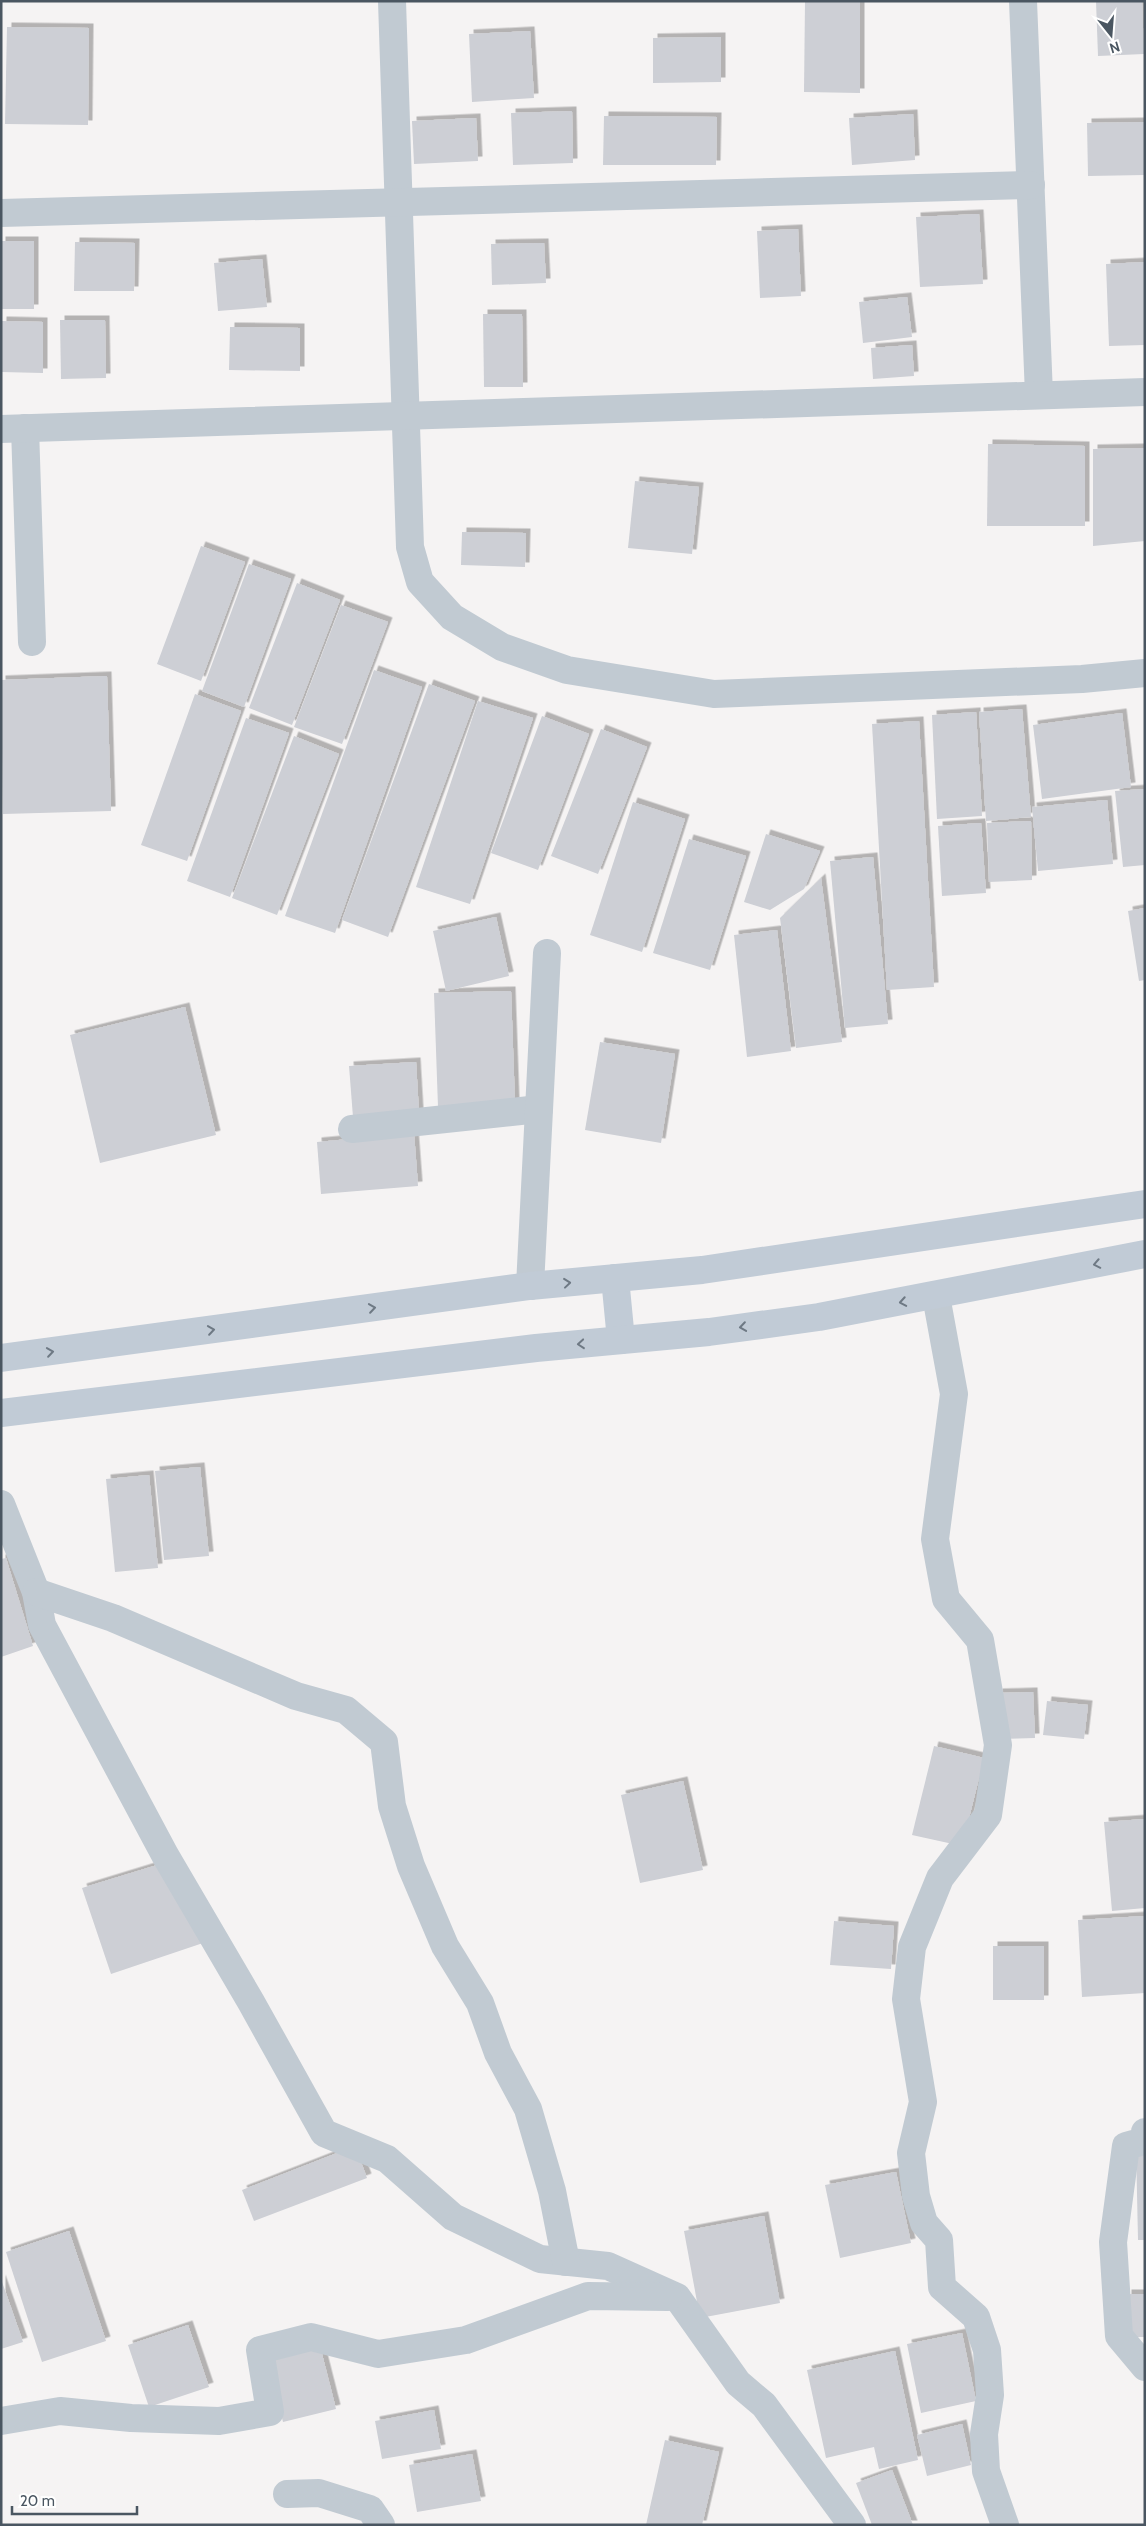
<svg xmlns="http://www.w3.org/2000/svg" width="1146" height="2526" font-family="Cabin,sans-serif">
  <style>
    .building { fill: #cdcfd5; filter: url(#shadow) }
    .lines { fill: none; stroke-linecap: round; stroke-linejoin: round }
    .street { stroke: #c1cad2; stroke-width: 28 }
    .secondary { stroke: #c1cbd6; stroke-width: 28 }
    .oneway { stroke: #6e7984 }
  </style>
  <defs>
    <filter id="shadow"><feDropShadow dx="4.5" dy="-4.5" stdDeviation="0" flood-color="#0004"/></filter>
  </defs>
  <rect width="100%" height="100%" fill="#f5f3f3"/>
  <!-- building -->
  <g class="building">
    <path d="M805 1H860V93L804 92Z"/>
    <path d="M1096 1H1142L1144 54 1098 56Z"/>
    <path d="M7 27 89 28 88 125 5 124Z"/>
    <path d="M530 31 534 98 472 102 469 34Z"/>
    <path d="M721 37V82L653 83V38Z"/>
    <path d="M572 111 573 163 513 165 511 113Z"/>
    <path d="M913 114 915 160 852 165 849 118Z"/>
    <path d="M604 116 717 117 716 165H603Z"/>
    <path d="M476 118 478 161 414 164 412 121Z"/>
    <path d="M1145 122V175L1088 176 1087 123Z"/>
    <path d="M979 214 983 284 920 287 916 217Z"/>
    <path d="M798 229 801 296 760 298 757 231Z"/>
    <rect x="1" y="241" width="33" height="68"/>
    <path d="M75 242 135 243 134 291H74Z"/>
    <path d="M544 243 546 283 492 285 491 244Z"/>
    <path d="M262 259 267 307 218 311 214 263Z"/>
    <path d="M1145 262V345L1109 346 1106 264Z"/>
    <path d="M907 297 912 337 863 343 859 302Z"/>
    <path d="M483 314H522L523 387H484Z"/>
    <path d="M60 320H105L106 378 61 379Z"/>
    <path d="M2 321 43 322V373L1 372Z"/>
    <path d="M230 327 300 328V371L229 370Z"/>
    <path d="M912 345 914 376 873 379 871 348Z"/>
    <path d="M988 444 1085 446V526H987Z"/>
    <path d="M1145 448V541L1093 546V449Z"/>
    <path d="M635 481 699 487 692 554 628 548Z"/>
    <path d="M462 532 526 533 525 567 461 565Z"/>
    <path d="M201 546 245 562 201 681 157 664Z"/>
    <path d="M249 564 291 579 244 707 202 691Z"/>
    <path d="M297 583 340 600 292 725 249 708Z"/>
    <path d="M341 605 388 622 342 744 294 727Z"/>
    <path d="M374 670 422 687 335 933 285 916Z"/>
    <path d="M107 676 111 811 3 814 1 680Z"/>
    <path d="M429 684 475 701 388 937 342 920Z"/>
    <path d="M195 694 241 711 187 861 141 845Z"/>
    <path d="M478 701 533 718 470 904 416 887Z"/>
    <path d="M1022 709 1031 817 986 821 979 712Z"/>
    <path d="M976 712 982 816 937 819 932 715Z"/>
    <path d="M1122 713 1131 787 1042 799 1033 725Z"/>
    <path d="M542 716 589 734 538 870 491 853Z"/>
    <path d="M246 718 289 733 230 897 187 881Z"/>
    <path d="M919 721 934 987 887 990 872 724Z"/>
    <path d="M601 729 647 747 598 874 551 856Z"/>
    <path d="M294 736 339 754 277 915 232 898Z"/>
    <path d="M1145 789V865L1123 867 1115 791Z"/>
    <path d="M1107 800 1113 864 1038 871 1032 807Z"/>
    <path d="M633 802 685 819 642 952 590 935Z"/>
    <path d="M1031 821 1032 880 989 882 987 823Z"/>
    <path d="M981 823 986 893 942 896 938 826Z"/>
    <path d="M766 834 820 851 804 889 770 910 744 902Z"/>
    <path d="M689 839 746 856 710 970 653 953Z"/>
    <path d="M873 857 888 1024 845 1028 830 861Z"/>
    <path d="M821 878 842 1042 796 1048 780 918Z"/>
    <path d="M1145 908V980L1139 981 1128 911Z"/>
    <path d="M496 917 509 976 446 991 433 931Z"/>
    <path d="M777 930 791 1051 747 1057 734 935Z"/>
    <path d="M511 991 515 1104 438 1107 434 993Z"/>
    <path d="M185 1007 216 1135 100 1163 70 1035Z"/>
    <path d="M600 1042 675 1054 661 1143 585 1130Z"/>
    <path d="M416 1062 419 1113 353 1117 349 1066Z"/>
    <path d="M414 1133 418 1186 321 1194 317 1142Z"/>
    <path d="M200 1467 209 1556 164 1560 155 1471Z"/>
    <path d="M149 1475 158 1568 115 1572 106 1479Z"/>
    <path d="M6 1558 33 1646 1 1657V1559Z"/>
    <path d="M1033 1692 1035 1738 1000 1739 998 1693Z"/>
    <path d="M1047 1701 1088 1705 1084 1739 1043 1735Z"/>
    <path d="M934 1746 984 1758 962 1846 912 1835Z"/>
    <path d="M683 1781 703 1870 640 1883 621 1795Z"/>
    <path d="M1145 1819V1908L1112 1911 1104 1822Z"/>
    <path d="M167 1862 203 1943 111 1974 82 1888Z"/>
    <path d="M1145 1916V1993L1082 1997 1078 1920Z"/>
    <path d="M834 1921 894 1926 891 1969 830 1965Z"/>
    <rect x="993" y="1946" width="51" height="54"/>
    <path d="M355 2146 367 2178 254 2221 242 2190Z"/>
    <path d="M1136 2147H1145V2240H1138Z"/>
    <path d="M896 2172 911 2243 840 2258 825 2185Z"/>
    <path d="M764 2216 780 2303 700 2318 684 2231Z"/>
    <path d="M69 2231 106 2341 42 2362 6 2252Z"/>
    <path d="M1 2279 23 2342 1 2349Z"/>
    <rect x="1127" y="2294" width="18" height="43"/>
    <path d="M188 2325 209 2387 149 2407 128 2345Z"/>
    <path d="M962 2333 976 2401 921 2413 907 2344Z"/>
    <path d="M319 2342 336 2409 283 2422 266 2356Z"/>
    <path d="M895 2351 918 2460 879 2469 874 2447 826 2458 807 2370Z"/>
    <path d="M434 2410 441 2449 382 2459 375 2421Z"/>
    <path d="M962 2424 971 2465 927 2476 917 2435Z"/>
    <path d="M665 2440 719 2452 702 2525H646Z"/>
    <path d="M472 2454 481 2501 417 2512 409 2465Z"/>
    <path d="M892 2470 913 2525H872L856 2483Z"/>
  </g>
  <g class="lines">
    <!-- street -->
    <g class="street">
      <path d="M392 1 410 547 420 582 452 617 502 647 567 670 714 694 1082 679 1145 673"/>
      <path d="M1023 1 1039 395"/>
      <path d="M1 213 1031 185"/>
      <path d="M25 428 32 642"/>
      <path d="M1 429 1145 392"/>
      <path d="M352 1129 539 1109"/>
      <path d="M530 1286 547 953"/>
      <path d="M936 1296 954 1394 935 1539 946 1599 980 1640 998 1745 988 1815 940 1878 912 1947 906 1999 923 2102 911 2153 916 2196 924 2223 939 2240 942 2287 976 2317 987 2350 990 2395 984 2434 986 2471 1005 2525"/>
      <path d="M1 1504 36 1592 42 1625 165 1855 251 2002 324 2133 387 2159 453 2217 540 2259 608 2266 677 2297 738 2383 764 2405 852 2525"/>
      <path d="M36 1592 113 1618 296 1696 346 1710 384 1742 392 1806 411 1866 445 1946 480 2003 498 2053 528 2109 552 2191 566 2262"/>
      <path d="M1145 2132 1144 2141 1126 2146 1113 2242 1119 2336 1145 2367"/>
      <path d="M1 2421 60 2411 131 2418 219 2421 270 2412 260 2350 311 2337 378 2354 466 2340 588 2296 668 2297"/>
      <path d="M287 2494 319 2493 370 2509 381 2525"/>
    </g>
    <!-- secondary -->
    <g class="secondary">
      <path d="M615 1278 621 1340"/>
      <path d="M1 1358 530 1286 702 1270 1145 1204"/>
      <path d="M1 1413 536 1348 709 1332 819 1317 1145 1254"/>
    </g>
  </g>
  <!-- one-way arrows -->
  <defs><path id="oneway-chevron" d="M-2-3.5L2.5 0L-2 3.5" fill="none" stroke-width="1.6" stroke-linecap="round" stroke-linejoin="round" transform="scale(1.25)"/></defs>
  <g class="oneway">
    <use href="#oneway-chevron" transform="translate(1097 1264) rotate(169)"/>
    <use href="#oneway-chevron" transform="translate(567 1283) rotate(-6)"/>
    <use href="#oneway-chevron" transform="translate(903 1302) rotate(170)"/>
    <use href="#oneway-chevron" transform="translate(372 1308) rotate(-8)"/>
    <use href="#oneway-chevron" transform="translate(743 1327) rotate(172)"/>
    <use href="#oneway-chevron" transform="translate(211 1330) rotate(-8)"/>
    <use href="#oneway-chevron" transform="translate(581 1344) rotate(175)"/>
    <use href="#oneway-chevron" transform="translate(50 1352) rotate(-8)"/>
  </g>
  <!-- border -->
  <rect width="1146" height="2526" fill="none" stroke="#4a5661" stroke-width="5"/>
  <!-- north arrow -->
  <g transform="translate(1111 35) rotate(163)" stroke="#ffffff" stroke-width="4" paint-order="stroke">
  <path d="M0-4L9 19L0 12L-9 19Z" fill="#4a5661"/>
  <text y="-8" font-size="14" font-weight="bold" text-anchor="middle" fill="#4a5661">N</text>
  </g>
  <!-- scale -->
  <path d="M12 2506v8h125v-8" fill="none" stroke="#4a5661" stroke-width="2.5"/>
  <text x="20" y="2506" font-size="15" fill="#4a5661" stroke="#ffffff" stroke-width="4" paint-order="stroke">20 m</text>
</svg>
